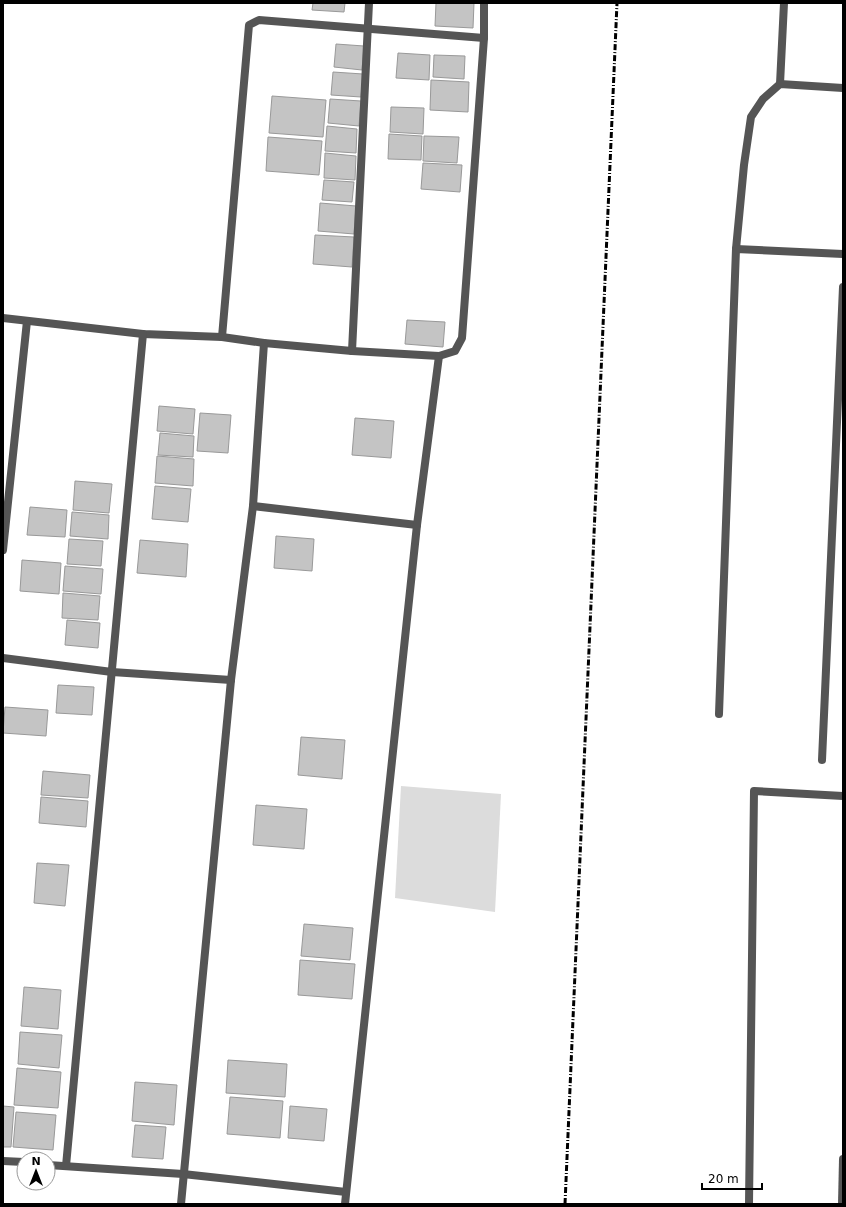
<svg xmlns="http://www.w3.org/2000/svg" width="846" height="1207" font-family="'DejaVu Sans',sans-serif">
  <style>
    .pitch { fill: #dcdcdc }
    .building { fill: #c4c4c4; stroke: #999 }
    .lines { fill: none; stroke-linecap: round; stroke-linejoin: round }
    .street { stroke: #555; stroke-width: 8 }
    .rail { stroke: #000; stroke-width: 3; stroke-dasharray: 6 2 1 2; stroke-linecap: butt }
  </style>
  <rect width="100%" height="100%" fill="#fff"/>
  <!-- pitch -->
  <path class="pitch" d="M401 786 501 794 495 912 395 898Z"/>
  <!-- building -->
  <g class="building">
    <path d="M313 3H345L344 12 312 10Z"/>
    <path d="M436 3H474L473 28 435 26Z"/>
    <path d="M336 44 364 46 362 70 334 67Z"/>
    <path d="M398 53 430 55 429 80 396 78Z"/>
    <path d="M434 55 465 56 464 79 433 77Z"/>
    <path d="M333 72 363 74 361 97 331 95Z"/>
    <path d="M431 80 469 82 468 112 430 110Z"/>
    <path d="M272 96 326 100 323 137 269 133Z"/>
    <path d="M330 99 361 101 359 126 328 123Z"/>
    <path d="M391 107 424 108 423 134 390 132Z"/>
    <path d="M327 126 357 129 356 153 325 151Z"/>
    <path d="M389 134 422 136 421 160 388 159Z"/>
    <path d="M424 136 459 137 457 163 423 161Z"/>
    <path d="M268 137 322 141 319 175 266 171Z"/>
    <path d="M325 153 356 156 355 180 324 178Z"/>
    <path d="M423 163 462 165 460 192 421 189Z"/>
    <path d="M324 180 354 182 352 202 322 200Z"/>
    <path d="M320 203 356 206 354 234 318 231Z"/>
    <path d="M315 235 354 237 352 267 313 264Z"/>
    <path d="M407 320 445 322 443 347 405 344Z"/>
    <path d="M159 406 195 409 193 434 157 431Z"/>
    <path d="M200 413 231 415 228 453 197 451Z"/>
    <path d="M355 418 394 421 391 458 352 455Z"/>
    <path d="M160 433 194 436 193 457 158 455Z"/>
    <path d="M157 456 194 459 193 486 155 483Z"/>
    <path d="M75 481 112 484 109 513 73 510Z"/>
    <path d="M155 486 191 489 188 522 152 519Z"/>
    <path d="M30 507 67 510 65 537 27 535Z"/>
    <path d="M72 512 109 515 108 539 70 536Z"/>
    <path d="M276 536 314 539 312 571 274 568Z"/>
    <path d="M69 539 103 541 101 566 67 564Z"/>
    <path d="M140 540 188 544 186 577 137 573Z"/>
    <path d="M22 560 61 563 59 594 20 591Z"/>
    <path d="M65 566 103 569 101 594 63 591Z"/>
    <path d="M63 593 100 596 98 620 62 618Z"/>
    <path d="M67 620 100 623 98 648 65 645Z"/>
    <path d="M58 685 94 687 92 715 56 713Z"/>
    <path d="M5 707 48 710 46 736 3 733Z"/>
    <path d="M301 737 345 740 342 779 298 775Z"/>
    <path d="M43 771 90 775 88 798 41 795Z"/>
    <path d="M41 797 88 801 86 827 39 823Z"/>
    <path d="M256 805 307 809 304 849 253 845Z"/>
    <path d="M37 863 69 865 65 906 34 903Z"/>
    <path d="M304 924 353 928 350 960 301 956Z"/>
    <path d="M300 960 355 964 352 999 298 995Z"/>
    <path d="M24 987 61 990 58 1029 21 1026Z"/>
    <path d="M20 1032 62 1035 59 1068 18 1064Z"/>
    <path d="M228 1060 287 1064 285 1097 226 1093Z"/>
    <path d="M17 1068 61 1072 58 1108 14 1105Z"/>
    <path d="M135 1082 177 1085 174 1125 132 1121Z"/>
    <path d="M230 1097 283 1101 280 1138 227 1134Z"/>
    <path d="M3 1106 14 1107 11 1147H3Z"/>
    <path d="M290 1106 327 1109 324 1141 288 1138Z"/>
    <path d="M16 1112 56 1115 53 1150 13 1147Z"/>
    <path d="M135 1125 166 1127 163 1159 132 1157Z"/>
  </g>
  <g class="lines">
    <!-- street -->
    <g class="street">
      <path d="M780 84 784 3"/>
      <path d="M736 249 744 165 751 117 763 99 780 84 843 88"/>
      <path d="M3 318 143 334 222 337 264 343 352 351 439 356 455 351 462 338 484 38V3"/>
      <path d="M222 337 249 25 259 20 484 38"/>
      <path d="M352 351 369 3"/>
      <path d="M253 506 417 525"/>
      <path d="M3 550 27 321"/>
      <path d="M3 658 112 672 231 680"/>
      <path d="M719 714 736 249 843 254"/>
      <path d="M822 760 843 287"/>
      <path d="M3 1161 24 1162"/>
      <path d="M48 1165 183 1174 346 1192"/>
      <path d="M66 1166 143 334"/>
      <path d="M181 1204 231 680 253 506 264 343"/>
      <path d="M345 1204 417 525 439 356"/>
      <path d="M749 1204 754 791 843 796"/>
      <path d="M842 1204 843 1159"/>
    </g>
    <!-- rail -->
    <path class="rail" d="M565 1204 617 3"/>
  </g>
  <!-- border -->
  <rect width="846" height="1207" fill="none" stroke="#000000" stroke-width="8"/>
  <!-- north arrow -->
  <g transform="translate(36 1171)"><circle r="19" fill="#ffffff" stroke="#999999"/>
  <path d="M0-3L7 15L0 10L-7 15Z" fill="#000000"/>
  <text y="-6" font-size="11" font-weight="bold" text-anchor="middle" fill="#000000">N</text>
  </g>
  <!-- scale -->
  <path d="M702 1183v6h60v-6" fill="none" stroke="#000000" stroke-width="2"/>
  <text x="708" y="1183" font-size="12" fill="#000000" stroke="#ffffff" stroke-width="3" paint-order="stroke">20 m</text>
</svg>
